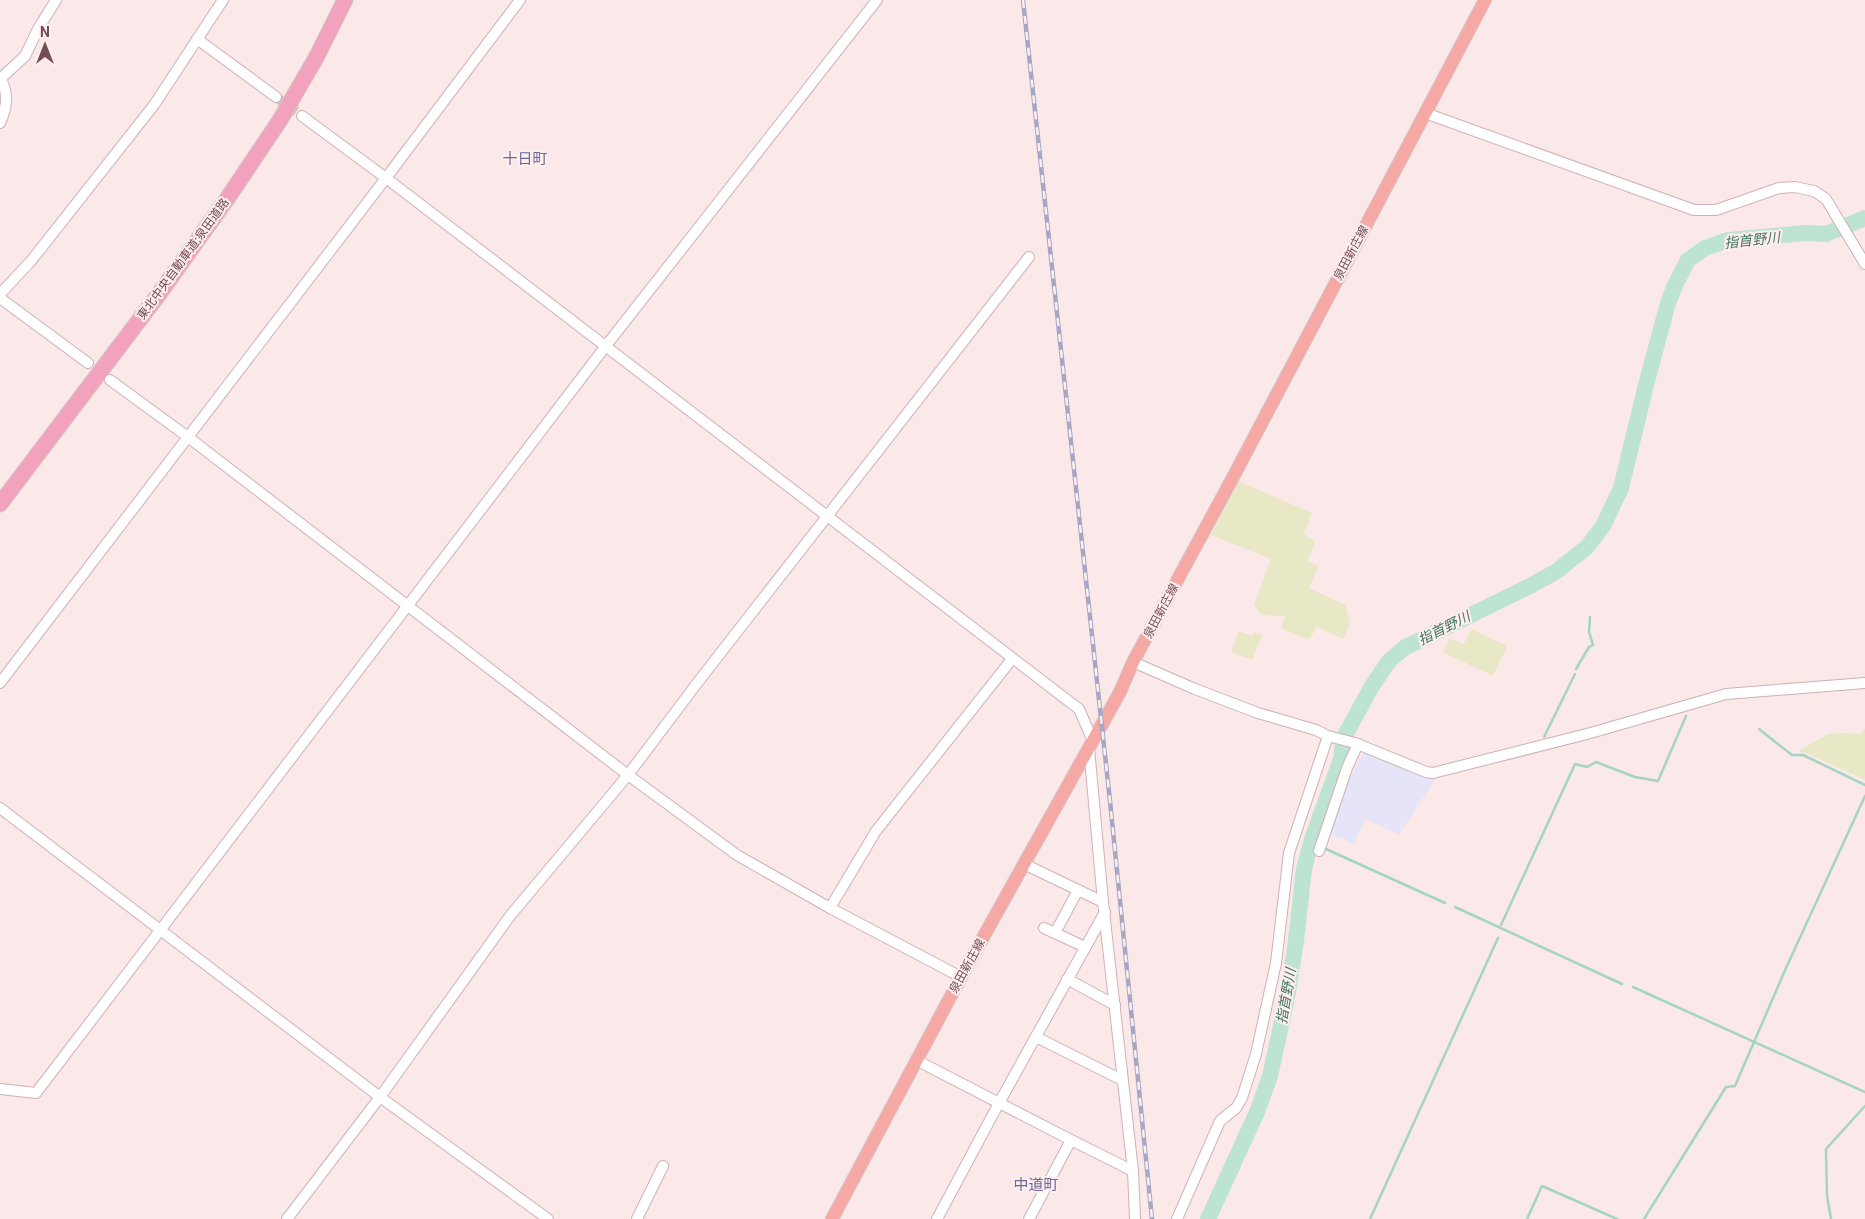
<svg xmlns="http://www.w3.org/2000/svg" width="1865" height="1219" font-family="Roboto,'Noto Sans JP',sans-serif">
  <style>
    .education { fill: #e5e4f8 }
    .green { fill: #e8e8c6 }
    .lines { fill: none; stroke-linecap: round; stroke-linejoin: round }
    .stream { stroke: #a4d5c0; stroke-width: 2.5 }
    .river { stroke: #bde4d3; stroke-width: 16 }
    .minor-tunnel { stroke: #d9c1c4; stroke-width: 10; stroke-dasharray: 10 5; stroke-linecap: butt }
    .minor-casing { stroke: #cfb1b5; stroke-width: 12 }
    .major-casing { stroke: #d3c6c9; stroke-width: 14 }
    .highway-casing { stroke: #d3c6c9; stroke-width: 17 }
    .minor { stroke: #fff; stroke-width: 10 }
    .major { stroke: #f6a8a4; stroke-width: 12 }
    .highway { stroke: #f2a2bc; stroke-width: 15 }
    .rail-casing { stroke: #a6a7c5; stroke-width: 4.5 }
    .rail { stroke: #feeeee; stroke-width: 2.5; stroke-dasharray: 8; stroke-linecap: butt }
    .labels { text-anchor: middle; dominant-baseline: central; stroke-width: 4; stroke-linejoin: round; paint-order: stroke }
    .street-label { font-size: 12px; fill: #744d56; stroke: #feeeee }
    .water-label { font-size: 14px; font-style: italic; fill: #417861; stroke: #feeeee }
    .quarter-label { font-size: 15px; fill: #6d6997; stroke: #feeeee }
  </style>
  <rect width="100%" height="100%" fill="#fbe8e8"/>
  <!-- education -->
  <path class="education" d="M1365 750 1437 776 1399 834 1365 819 1354 843 1331 834 1343 791Z"/>
  <!-- green -->
  <g class="green">
    <path d="M1238 481 1312 513 1304 534 1315 541 1308 561 1319 566 1309 588 1345 605 1350 623 1343 639 1317 627 1309 640 1281 628 1285 616 1261 615 1254 605 1271 559 1211 535Z"/>
    <path d="M1471 629 1507 646 1493 676 1443 652 1449 638 1464 644Z"/>
    <path d="M1239 631 1252 636 1254 632 1262 635 1252 660 1231 652Z"/>
    <path d="M1865 728V780L1804 752H1797L1828 734 1843 733 1861 734Z"/>
  </g>
  <g class="lines">
    <!-- stream -->
    <g class="stream">
      <path d="M1576 669 1589 647 1593 645 1589 632 1590 617"/>
      <path d="M1759 729 1792 755H1803L1865 785"/>
      <path d="M1544 737 1575 674"/>
      <path d="M1326 849 1445 903"/>
      <path d="M1455 907 1622 984"/>
      <path d="M1501 925 1575 764 1587 767 1596 762 1635 777 1658 781 1686 716"/>
      <path d="M1633 987 1865 1092"/>
      <path d="M1370 1219 1498 938"/>
      <path d="M1527 1219 1542 1186 1617 1219"/>
      <path d="M1644 1219 1726 1087 1735 1086 1786 968 1865 796"/>
      <path d="M1831 1219 1827 1196 1826 1149 1865 1106"/>
    </g>
    <!-- river -->
    <path class="river" d="M1208 1219 1257 1112 1270 1076 1288 993 1296 940 1304 869 1312 839 1341 759 1344 737 1372 686 1389 661 1404 648 1532 585 1557 571 1587 547 1603 526 1621 488 1646 385 1668 303 1675 285 1688 260 1705 248 1728 240 1805 233 1826 234 1865 218"/>
    <!-- minor-tunnel -->
    <path class="minor-tunnel" d="M276 97 302 116"/>
    <defs>
      <g id="minor">
        <path d="M197 39 276 97"/>
        <path d="M0 78C9 92 7 108 0 123"/>
        <path d="M0 79 25 56 38 29 56 0"/>
        <path d="M1425 113 1694 210H1716L1779 188 1795 187 1814 191 1826 199 1865 264"/>
        <path d="M302 116 386 178 1079 709 1093 741"/>
        <path d="M0 294 31 261 154 105 223 0"/>
        <path d="M0 298 88 363"/>
        <path d="M110 380 188 437 628 775 737 855 830 908 961 977"/>
        <path d="M1133 662 1195 689 1258 713 1316 730 1328 736 1355 743 1426 772 1433 773 1587 734 1726 694 1865 683"/>
        <path d="M0 683 386 178 520 0"/>
        <path d="M1089 748 1103 902 1133 1171 1135 1219"/>
        <path d="M0 808 380 1097 548 1219"/>
        <path d="M1319 851 1347 768 1358 744"/>
        <path d="M1024 864 1103 902"/>
        <path d="M830 908 876 831 1012 659"/>
        <path d="M1044 928 1085 947"/>
        <path d="M1055 933 1078 890"/>
        <path d="M1067 979 1115 1005"/>
        <path d="M1036 1037 1122 1080"/>
        <path d="M916 1060 1071 1140 1133 1171"/>
        <path d="M0 1089 36 1093 605 347 877 0"/>
        <path d="M287 1219 380 1097 510 916 628 775 698 682 1029 257"/>
        <path d="M637 1219 663 1166"/>
        <path d="M937 1219 999 1103 1105 912"/>
        <path d="M1029 1219 1071 1140"/>
        <path d="M1177 1219 1220 1121 1236 1108 1242 1098 1256 1054 1276 963 1289 853 1328 736"/>
      </g>
      <path id="major" d="M832 1219 961 977 1120 692 1133 662 1231 481 1485 0"/>
      <path id="highway" d="M0 504 159 294 227 199 280 120 317 56 345 0"/>
    </defs>
    <!-- minor casing -->
    <use href="#minor" class="minor-casing"/>
    <!-- major casing -->
    <use href="#major" class="major-casing"/>
    <!-- highway casing -->
    <use href="#highway" class="highway-casing"/>
    <!-- minor -->
    <use href="#minor" class="minor"/>
    <!-- major -->
    <use href="#major" class="major"/>
    <!-- highway -->
    <use href="#highway" class="highway"/>
    <defs>
      <path id="rail" d="M1023 0 1110 801 1152 1219"/>
    </defs>
    <!-- rail casing -->
    <use href="#rail" class="rail-casing"/>
    <!-- rail -->
    <use href="#rail" class="rail"/>
  </g>
  <g class="labels">
    <!-- street labels -->
    <g class="street-label">
      <text transform="translate(1351 253) rotate(-62)">泉田新庄線</text>
      <text transform="translate(183 259) rotate(-54)">東北中央自動車道;泉田道路</text>
      <text transform="translate(1161 611) rotate(-62)">泉田新庄線</text>
      <text transform="translate(967 966) rotate(-61)">泉田新庄線</text>
    </g>
    <!-- water labels -->
    <g class="water-label">
      <text transform="translate(1752 240) rotate(-6)">指首野川</text>
      <text transform="translate(1444 628) rotate(-27)">指首野川</text>
      <text transform="translate(1286 996) rotate(-80)">指首野川</text>
    </g>
    <!-- quarter labels -->
    <g class="quarter-label">
      <text x="525" y="159">十日町</text>
      <text x="1036" y="1185">中道町</text>
    </g>
  </g>
  <!-- north arrow -->
  <g transform="translate(45 45)" stroke="#feeeee" stroke-width="4" paint-order="stroke">
  <path d="M0-4L9 19L0 12L-9 19Z" fill="#744d56"/>
  <text y="-8" font-size="14" font-weight="bold" text-anchor="middle" fill="#744d56">N</text>
  </g>
</svg>
